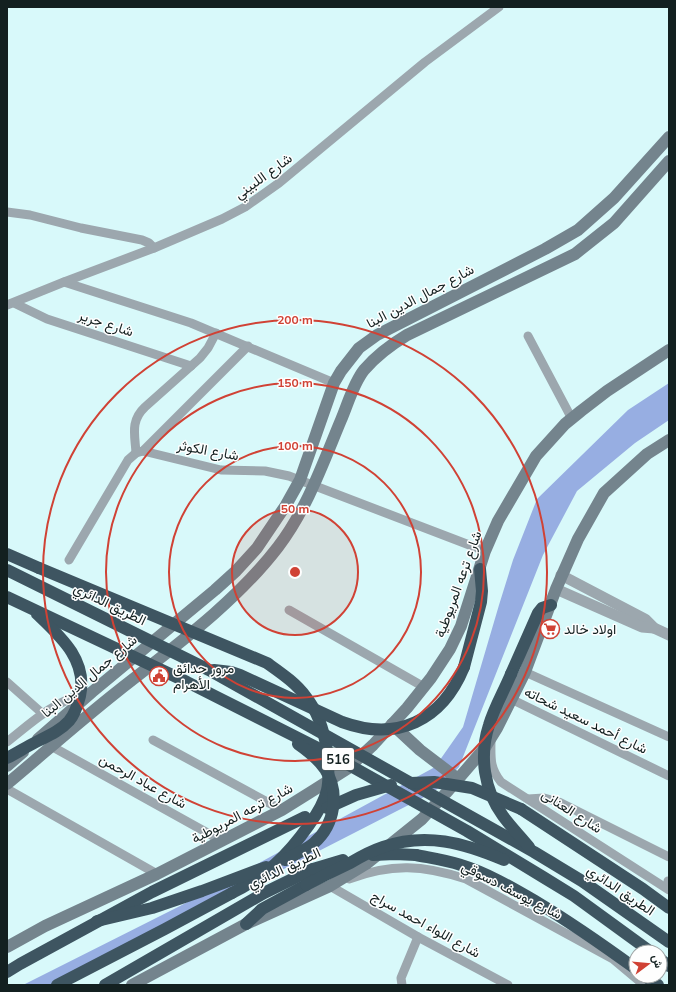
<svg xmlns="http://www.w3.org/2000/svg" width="676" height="992" font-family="Mulish,Vazirmatn,sans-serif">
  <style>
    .water { fill: #97aee2 }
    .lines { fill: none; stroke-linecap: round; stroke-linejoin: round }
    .minor { stroke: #9ca7ae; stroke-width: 9 }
    .tertiary { stroke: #9ca7ae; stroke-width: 11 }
    .secondary { stroke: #74848d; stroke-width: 12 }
    .motorway { stroke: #3e5561; stroke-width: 12 }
    .motorway-bridge { stroke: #3e5561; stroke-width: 12 }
    .ring { fill: none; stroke: #d04235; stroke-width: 2 }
    .labels { text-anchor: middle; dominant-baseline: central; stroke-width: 3; stroke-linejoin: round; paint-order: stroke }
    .shield { fill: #fefefe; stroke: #5a6363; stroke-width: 1 }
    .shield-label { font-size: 13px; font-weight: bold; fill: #132020 }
    .street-label { font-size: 14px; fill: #132020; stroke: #fefefe }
    .poi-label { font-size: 14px; fill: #132020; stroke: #fefefe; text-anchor: start }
    .centre { fill: #d04235; stroke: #fefefe; stroke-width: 2 }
    .ring-label { font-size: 12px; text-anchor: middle; font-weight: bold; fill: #d04235; stroke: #fefefe; stroke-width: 3; stroke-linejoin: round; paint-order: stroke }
  </style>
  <rect width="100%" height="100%" fill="#d8f9fa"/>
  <!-- water -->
  <path class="water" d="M669 383V420L635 443 577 491 543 555 459 767 434 792 57 985H23L180 906 435 767 463 727 499 605 513 560 537 499 628 410Z"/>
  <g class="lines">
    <!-- minor -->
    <g class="minor">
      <path d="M7 212 30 215 81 228 142 240 149 243 154 248"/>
      <path d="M64 282 191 323 334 383"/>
      <path d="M14 303 47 319 191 366"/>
      <path d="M7 305 64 282 154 248 222 219 245 207 279 183 425 62 499 7"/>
      <path d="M528 336 572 419"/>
      <path d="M143 451 248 346"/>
      <path d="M136 453C135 435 130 421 145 407L200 358 208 348 216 333"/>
      <path d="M69 560 128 460 136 453 143 451 221 470 265 471 289 476 485 551"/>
      <path d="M289 610 424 687"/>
      <path d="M525 672 669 737"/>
      <path d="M7 682 43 714"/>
      <path d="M511 699 669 776"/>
      <path d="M491 738C491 757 489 767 501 782L669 890"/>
      <path d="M153 740 282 810"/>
      <path d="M7 742C31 723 54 701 85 694"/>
      <path d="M51 746 222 841"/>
      <path d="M7 789 157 874"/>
      <path d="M528 799 544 798 559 802 669 857"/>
      <path d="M349 879C392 863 423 865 466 879L613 959 644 985"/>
      <path d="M668 881 669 882"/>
      <path d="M330 886 418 937 508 985"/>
      <path d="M402 985 401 978 418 937"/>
    </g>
    <!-- tertiary -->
    <g class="tertiary">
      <path d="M561 575 645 619 654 628 669 635"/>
      <path d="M556 589 642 627 654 628"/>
    </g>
    <!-- secondary -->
    <g class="secondary">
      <path d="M392 724 420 750 458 779"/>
      <path d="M38 739 92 692 215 590 236 571 257 548 286 505 300 480 334 383 341 371 359 348 377 335 545 249 578 230 614 198 669 137"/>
      <path d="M7 766 23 752"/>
      <path d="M7 784C44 753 80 721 118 691 174 647 235 603 278 547 307 509 323 463 341 420 348 404 353 384 364 370 376 356 392 344 407 335L575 254 614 223 669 161"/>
      <path d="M7 947 45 926 157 874 282 810 314 790 347 769 373 745 407 708 431 678 450 649 461 626 485 551 498 521 536 456 565 424 581 411 607 391 669 350"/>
      <path d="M132 985 246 924 330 886 366 864 422 819 446 793 484 749 497 728 525 672 556 589 578 539 604 493 647 454 669 440"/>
    </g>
    <!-- motorway -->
    <g class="motorway">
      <path d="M7 554 39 568"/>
      <path d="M464 667 481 602 482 591 480 569"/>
      <path d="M511 674 538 613 542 608 551 605"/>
      <path d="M521 809 643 889 669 908"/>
      <path d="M416 855C431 858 446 860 461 865 487 873 511 887 535 901 570 922 603 945 636 969"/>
      <path d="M246 924 262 909 306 885"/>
      <path d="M660 959 669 966"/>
      <path d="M7 972 20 964 152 892 305 817"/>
      <path d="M645 976 658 985"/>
      <path d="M57 985 165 929 232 893"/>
      <path d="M105 985 264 893 313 869"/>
    </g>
    <!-- motorway-bridge -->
    <g class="motorway-bridge">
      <path d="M39 568 267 663C281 673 296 683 306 697 318 712 324 731 327 750 328 763 330 777 327 790 324 803 317 814 309 825 287 856 266 876 232 893"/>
      <path d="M7 570 209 670 534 852 582 881 669 942"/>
      <path d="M7 597 187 682 324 751 467 831 543 877 574 896 651 952"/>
      <path d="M214 670 231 672 240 675 342 722C397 742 442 721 464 667"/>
      <path d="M511 674C504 691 494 708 489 725 479 756 484 790 503 816 511 827 521 837 529 847"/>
      <path d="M7 758C17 753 26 747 36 742 48 736 60 731 69 721 75 714 78 704 80 696 88 660 60 636 37 614"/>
      <path d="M411 783 434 782 472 788 521 809"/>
      <path d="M327 808 356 795 391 785"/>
      <path d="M373 855 395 854 416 855"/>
      <path d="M285 860C295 854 306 850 314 843 335 825 340 792 325 769 318 759 308 751 298 744"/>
      <path d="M313 869 343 860"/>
      <path d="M306 885C321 877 335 870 350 863 360 857 371 851 383 847 426 832 464 843 504 860"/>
      <path d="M97 921 152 908 202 891 266 867"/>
    </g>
  </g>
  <!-- distance rings -->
  <circle cx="295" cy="572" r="63" fill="#d04235" fill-opacity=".12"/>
  <g class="ring">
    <circle cx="295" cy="572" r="63"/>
    <circle cx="295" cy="572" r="126"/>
    <circle cx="295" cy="572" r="189"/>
    <circle cx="295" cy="572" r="252"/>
  </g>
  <!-- icons -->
  <defs>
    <symbol id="supermarket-ring" viewBox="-11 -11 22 22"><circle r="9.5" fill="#fefefe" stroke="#d04235" stroke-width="1.5"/><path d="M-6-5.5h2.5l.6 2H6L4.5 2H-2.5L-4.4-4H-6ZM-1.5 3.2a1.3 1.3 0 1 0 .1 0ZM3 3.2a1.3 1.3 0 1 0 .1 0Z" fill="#d04235"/></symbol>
    <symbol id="civic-ring" viewBox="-11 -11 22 22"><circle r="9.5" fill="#fefefe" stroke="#d04235" stroke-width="1.5"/><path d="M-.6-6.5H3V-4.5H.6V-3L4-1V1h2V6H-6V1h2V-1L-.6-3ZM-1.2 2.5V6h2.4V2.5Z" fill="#d04235"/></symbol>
  </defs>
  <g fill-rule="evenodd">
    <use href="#supermarket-ring" x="539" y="618" width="22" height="22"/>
    <use href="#civic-ring" x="148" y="665" width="22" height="22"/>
  </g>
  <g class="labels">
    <!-- shield labels -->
    <rect class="shield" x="322" y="748" width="32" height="22" rx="3"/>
    <g class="shield-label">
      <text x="338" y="759">516</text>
    </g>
    <!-- street labels -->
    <g class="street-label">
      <text transform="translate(263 176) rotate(-36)">شارع اللبيني</text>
      <text transform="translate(420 296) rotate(-28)">شارع جمال الدين البنا</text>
      <text transform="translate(106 323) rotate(18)">شارع جرير</text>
      <text transform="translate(208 450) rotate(10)">شارع الكوثر</text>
      <text transform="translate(458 584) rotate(-70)">شارع ترعه المريوطية</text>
      <text transform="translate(110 604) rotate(26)">الطريق الدائري</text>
      <text transform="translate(89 676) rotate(-40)">شارع جمال الدين البنا</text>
      <text transform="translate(586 720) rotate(26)">شارع أحمد سعيد شحاته</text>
      <text transform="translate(143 781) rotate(29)">شارع عباد الرحمن</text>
      <text transform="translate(572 811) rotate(33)">شارع العنانى</text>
      <text transform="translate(242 813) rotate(-28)">شارع ترعه المريوطية</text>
      <text transform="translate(284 868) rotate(-25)">الطريق الدائري</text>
      <text transform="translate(512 890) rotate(27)">شارع يوسف دسوقي</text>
      <text transform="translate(621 890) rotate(34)">الطريق الدائري</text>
      <text transform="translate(426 924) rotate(29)">شارع اللواء احمد سراج</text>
    </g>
    <!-- poi labels -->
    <g class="poi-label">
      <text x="564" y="629">اولاد خالد</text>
      <text x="173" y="668">مرور حدائق<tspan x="173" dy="16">الأهرام</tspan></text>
    </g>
  </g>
  <circle cx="295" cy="572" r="6" class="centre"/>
  <g class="ring-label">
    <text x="295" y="324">200 m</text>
    <text x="295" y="387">150 m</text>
    <text x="295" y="450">100 m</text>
    <text x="295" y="513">50 m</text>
  </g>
  <!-- border -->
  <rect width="676" height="992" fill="none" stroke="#132020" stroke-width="16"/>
  <!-- north arrow -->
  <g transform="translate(648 964) rotate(74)"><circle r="19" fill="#fefefe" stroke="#a0a5a5"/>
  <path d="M0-3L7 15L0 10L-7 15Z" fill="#d04235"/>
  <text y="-6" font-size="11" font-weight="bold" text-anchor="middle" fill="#132020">ش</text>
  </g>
</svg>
